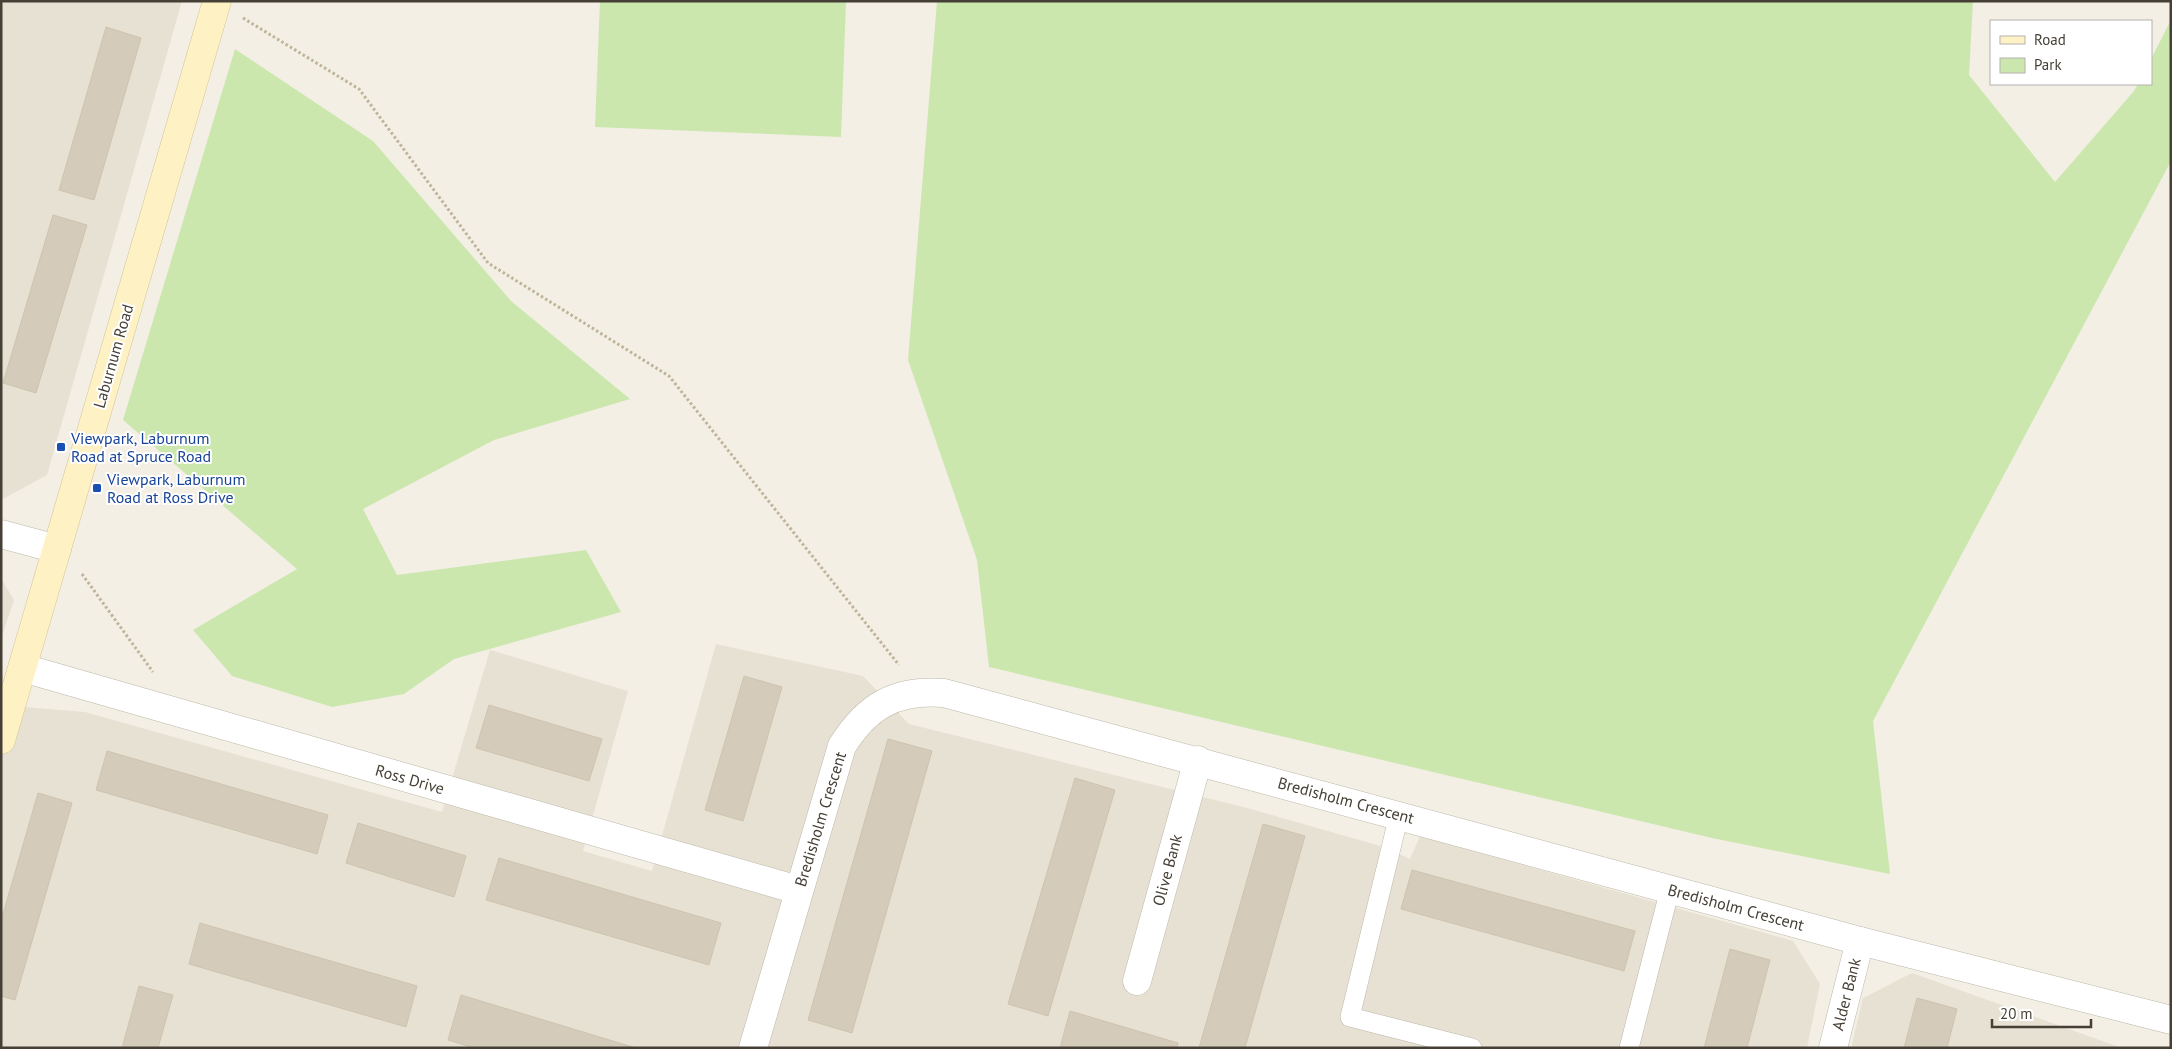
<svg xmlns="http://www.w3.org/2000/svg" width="2172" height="1049" font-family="'PT Sans',sans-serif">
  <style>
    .residential { fill: #e6e1d3 }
    .green { fill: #cbe7ae }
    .building { fill: #d4cbbb; stroke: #cfc3ae }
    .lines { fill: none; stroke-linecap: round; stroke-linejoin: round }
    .lane-casing { stroke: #beb7a8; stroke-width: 20 }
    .street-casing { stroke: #beb7a8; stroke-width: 29 }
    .secondary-casing { stroke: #d2c495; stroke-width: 29 }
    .path { stroke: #bfb399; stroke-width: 3; stroke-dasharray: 2.5 2.5; stroke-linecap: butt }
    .lane { stroke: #fff; stroke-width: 19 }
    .street { stroke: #fff; stroke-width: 28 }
    .secondary { stroke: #fef2c4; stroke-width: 28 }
    .transit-dot { fill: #1a4fb4; stroke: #fff; stroke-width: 2 }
    .labels { text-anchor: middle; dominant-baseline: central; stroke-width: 4; stroke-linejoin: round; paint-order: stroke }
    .street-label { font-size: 16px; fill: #453f35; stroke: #fff }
    .transit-label { font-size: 16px; fill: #164399; stroke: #fff; text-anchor: start }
  </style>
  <rect width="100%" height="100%" fill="#f3efe5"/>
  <!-- residential -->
  <g class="residential">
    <path d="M1 1H182L47 475 1 500Z"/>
    <path d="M1 578 14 600 1 639Z"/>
    <path d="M716 644 863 676 909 724 1247 808 1384 847 1410 859 1420 836 1793 941 1820 984 1807 1048H1V705L85 712 442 812 490 650 628 691 583 851 652 871Z"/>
    <path d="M1912 973 2122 1048H1851L1863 998Z"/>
  </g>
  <!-- green -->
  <g class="green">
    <path d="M600 1H846L841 137 595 127Z"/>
    <path d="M937 1H1973L1969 75 2055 182 2134 91 2138 84H2151V59L2171 20V161L1873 721 1890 874 1712 838 989 667 977 560 908 360Z"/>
    <path d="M235 49 373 141 511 301 630 399 494 440 363 509 397 575 586 550 621 612 454 659 404 694 332 707 232 676 193 630 297 569 123 420Z"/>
  </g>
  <!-- building -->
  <g class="building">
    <path d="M106 27 141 38 94 200 59 190Z"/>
    <path d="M53 215 87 225 36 393 3 383Z"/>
    <path d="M744 676 782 687 743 821 705 810Z"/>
    <path d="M489 705 602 739 589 781 476 748Z"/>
    <path d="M888 739 932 751 852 1033 808 1020Z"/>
    <path d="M107 751 328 815 317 854 96 790Z"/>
    <path d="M1075 778 1115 790 1048 1016 1008 1004Z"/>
    <path d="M38 793 72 803 15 1000 1 996V921Z"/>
    <path d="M358 823 466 856 454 897 346 863Z"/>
    <path d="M1263 824 1305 836 1245 1048H1199Z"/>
    <path d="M499 858 721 923 709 965 486 900Z"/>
    <path d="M1412 870 1635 931 1624 971 1401 909Z"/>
    <path d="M200 923 417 986 406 1027 189 964Z"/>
    <path d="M1730 949 1770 960 1747 1048H1704Z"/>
    <path d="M139 986 173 995 158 1048H122Z"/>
    <path d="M461 995 636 1048H474L448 1040Z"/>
    <path d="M1917 998 1957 1009 1947 1048H1904Z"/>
    <path d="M1070 1011 1178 1043 1177 1048H1060Z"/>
  </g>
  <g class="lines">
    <defs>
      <g id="lane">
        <path d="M1399 815 1350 1017 1472 1048"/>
        <path d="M1629 1048 1670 889"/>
      </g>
      <g id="street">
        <path d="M1 534 57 549"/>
        <path d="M23 668 798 890"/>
        <path d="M1137 981 1198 760"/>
        <path d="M753 1048 842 746C867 706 896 689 944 693L1860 941 2171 1020"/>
        <path d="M1833 1048 1860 941"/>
      </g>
      <path id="secondary" d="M1 740 217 1"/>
    </defs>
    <!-- lane casing -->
    <use href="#lane" class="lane-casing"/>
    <!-- street casing -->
    <use href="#street" class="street-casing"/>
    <!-- secondary casing -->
    <use href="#secondary" class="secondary-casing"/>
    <!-- path -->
    <g class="path">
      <path d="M243 18 359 89 488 263 669 376 899 665"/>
      <path d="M82 574 153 672"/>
    </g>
    <!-- lane -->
    <use href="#lane" class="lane"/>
    <!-- street -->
    <use href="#street" class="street"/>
    <!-- secondary -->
    <use href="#secondary" class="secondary"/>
  </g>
  <!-- markers -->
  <g class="transit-dot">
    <rect x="56" y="442" width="10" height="10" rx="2.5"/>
    <rect x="92" y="483" width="10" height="10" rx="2.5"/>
  </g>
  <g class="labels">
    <!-- street labels -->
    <g class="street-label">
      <text transform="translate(113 356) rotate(-74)">Laburnum Road</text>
      <text transform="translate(410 779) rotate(16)">Ross Drive</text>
      <text transform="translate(1346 800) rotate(15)">Bredisholm Crescent</text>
      <text transform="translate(820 819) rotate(-73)">Bredisholm Crescent</text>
      <text transform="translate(1167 870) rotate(-75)">Olive Bank</text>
      <text transform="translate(1736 907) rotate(15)">Bredisholm Crescent</text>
      <text transform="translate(1846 994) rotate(-76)">Alder Bank</text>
    </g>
    <!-- transit labels -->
    <g class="transit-label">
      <text x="71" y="438">Viewpark, Laburnum<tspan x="71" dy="18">Road at Spruce Road</tspan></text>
      <text x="107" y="479">Viewpark, Laburnum<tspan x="107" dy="18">Road at Ross Drive</tspan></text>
    </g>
  </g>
  <!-- border -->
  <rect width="2172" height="1049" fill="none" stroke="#453f35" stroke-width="5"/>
  <!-- legend -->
  <rect x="1990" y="20" width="162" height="65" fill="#ffffff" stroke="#b5b2ae"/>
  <rect x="2000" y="36" width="25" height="8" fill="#fef2c4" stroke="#b5b2ae"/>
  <text x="2034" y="45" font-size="15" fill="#453f35">Road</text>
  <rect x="2000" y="58" width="25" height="15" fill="#cbe7ae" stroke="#b5b2ae"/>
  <text x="2034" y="70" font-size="15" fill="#453f35">Park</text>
  <!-- scale -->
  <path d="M1992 1019v8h99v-8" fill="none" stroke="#453f35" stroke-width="2.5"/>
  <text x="2000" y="1019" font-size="15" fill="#453f35" stroke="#ffffff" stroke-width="4" paint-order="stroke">20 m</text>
</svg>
